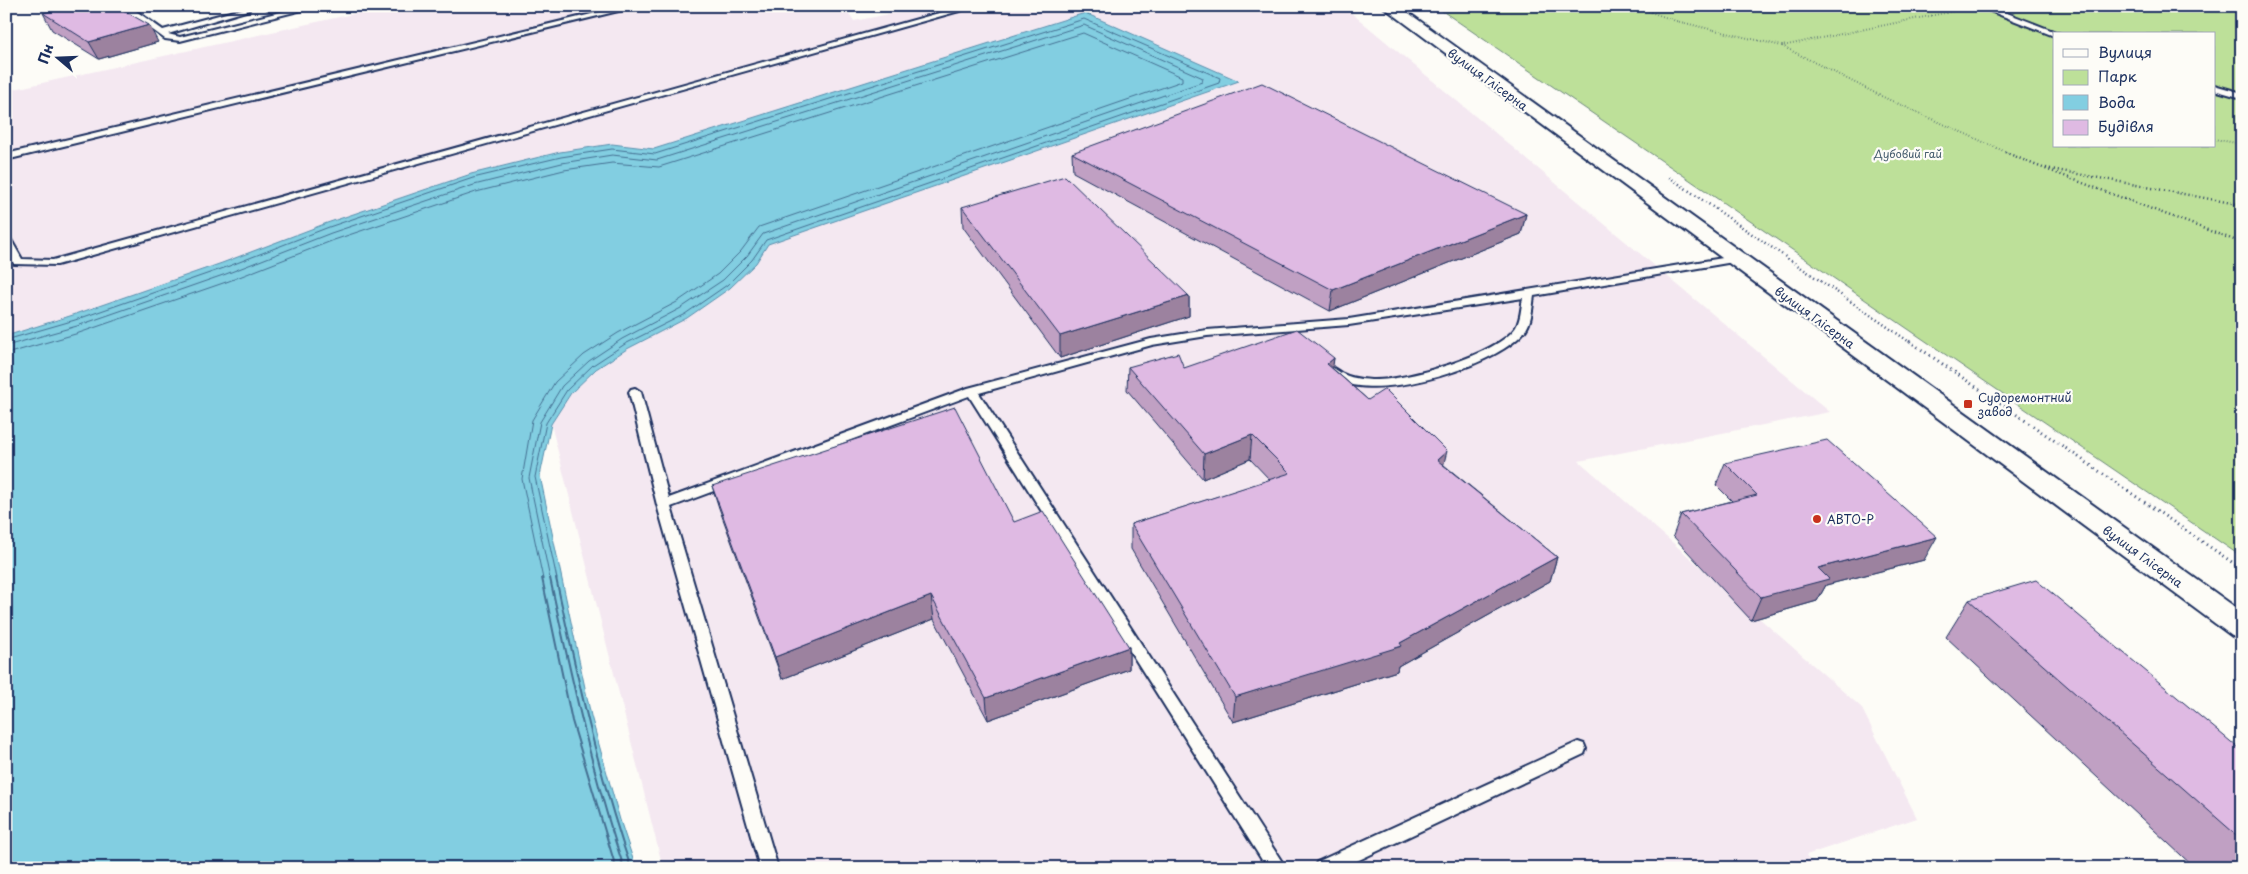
<svg xmlns="http://www.w3.org/2000/svg" width="2248" height="874" font-family="'Playpen Sans',sans-serif">
  <style>
    .built { fill: #f4e8f1 }
    .green { fill: #bde099; stroke: #6c887c; fill-rule: evenodd }
    .water { fill: #82cee1; stroke: #598ead }
    .lines { fill: none; stroke-linecap: round; stroke-linejoin: round }
    .shore-far1 { stroke: #446f92; stroke-width: 1 }
    .shore { stroke: #446f92; stroke-width: 2 }
    .service-casing { stroke: #1b2f5e; stroke-width: 4 }
    .minor-casing { stroke: #1b2f5e; stroke-width: 4 }
    .path-far2 { stroke: #1b2f5e; stroke-width: 2; stroke-dasharray: 0.5 2.5; stroke-linecap: butt }
    .path-far1 { stroke: #1b2f5e; stroke-width: 2.5; stroke-dasharray: 1 3; stroke-linecap: butt }
    .path { stroke: #1b2f5e; stroke-width: 3; stroke-dasharray: 1 4; stroke-linecap: butt }
    .service { fill: #fdfcf7; fill-rule: evenodd }
    .minor { fill: #fdfcf7; fill-rule: evenodd }
    .wall { fill: #c0a0c3; stroke: #1b2f5e }
    .shaded-wall { fill: #9c829f; stroke: #1b2f5e }
    .building { fill: #dfbae3; stroke: #1b2f5e }
    .poi-dot { fill: #c8321e; stroke: #fdfcf7; stroke-width: 2 }
    .labels { text-anchor: middle; dominant-baseline: central; stroke-width: 4.5; stroke-linejoin: round; paint-order: stroke }
    .far-park-label { font-size: 11px; fill: #445b6d; stroke: #fdfcf7 }
    .street-label { font-size: 12px; fill: #1b2f5e; stroke: #fdfcf7 }
    .poi-label { font-size: 12px; fill: #1b2f5e; stroke: #fdfcf7; text-anchor: start }
  </style>
  <rect width="100%" height="100%" fill="#fdfcf7"/>
  <filter id="ink" filterUnits="userSpaceOnUse"><feTurbulence type="fractalNoise" baseFrequency=".02" numOctaves="2"/><feDisplacementMap in="SourceGraphic" scale="10" xChannelSelector="R" yChannelSelector="G"/><feConvolveMatrix kernelMatrix="1 2 1 2 8 2 1 2 1" color-interpolation-filters="sRGB"/></filter>
  <g filter="url(#ink)">
    <!-- built -->
    <path class="built" d="M389 6H844L854 21 930 6H1029L1032 8 1038 6H1343L1830 412 1579 461 1861 707 1917 818 1806 855 1815 868H663L551 424 571 393 596 369 627 349 687 318 730 288 654 149 612 144 560 152 471 174 327 223 222 263 73 315 6 336V91Z"/>
    <!-- green -->
    <path class="green" d="M1435 6H2242V557ZM2054 34H2214V146H2054Z"/>
    <!-- water -->
    <path class="water" d="M1085 13 1239 81 768 244 756 263 730 288 687 318 627 349 596 369 571 393 551 424 540 476 591 716 620 820 636 868H6V336L73 315 222 263 327 223 471 174 560 152 612 144 654 149Z"/>
    <g class="lines">
      <!-- shore-far1 -->
      <g class="shore-far1">
        <path d="M6 340 75 320 224 268 329 227 473 178 561 157 612 149 655 154 1084 19 1220 78 1219 83 766 240 752 260 727 285 685 314 625 344 593 365 567 390 546 423 535 477 557 579"/>
        <path d="M6 346 77 326 226 274 331 233 474 185 562 163 612 155 657 160 1084 25 1203 78 1202 82 763 234 747 256 723 280 681 308 622 339 589 361 562 386 540 422 529 478 550 579"/>
        <path d="M6 354 79 333 229 281 334 240 476 192 564 170 612 163 659 167 1083 33 1182 77V81L759 227 741 251 718 274 677 302 618 333 584 355 555 382 532 420 522 479 543 579"/>
      </g>
      <!-- shore -->
      <g class="shore">
        <path d="M542 578 572 721 616 868"/>
        <path d="M550 578C571 676 592 773 624 868"/>
        <path d="M556 578C577 676 598 773 631 868"/>
      </g>
      <defs>
        <g id="service">
          <path d="M120 6H129L163 30 245 8 249 10 168 34 180 37 304 6H318L180 41 165 39Z"/>
          <path d="M625 6H639L6 160V154Z"/>
          <path d="M964 6H977L57 265 14 264 6 250V237L10 238 22 259 53 260Z"/>
          <path d="M1977 6H1989L2061 34H2054V36Z"/>
          <path d="M2214 85 2242 93V98L2214 90Z"/>
          <path d="M1735 256 1739 257V261L1534 296C1532 308 1532 323 1524 332 1495 368 1355 412 1322 369L1328 365C1333 367 1336 370 1341 373 1350 378 1360 379 1371 380 1403 382 1498 355 1516 327 1521 319 1521 307 1523 298L1349 325 1207 336 1152 345 979 393 1286 868H1267L969 396 671 507 778 868H760L657 505 629 392 631 389 635 388 641 392 669 498 968 388 1151 339 1207 330 1349 319Z"/>
          <path d="M1578 742 1584 744 1586 749 1584 754 1342 868H1314L1317 862Z"/>
        </g>
        <path id="minor" d="M1382 6H1399L2242 612V639L2232 636Z"/>
      </defs>
      <!-- service casing -->
      <use href="#service" class="service-casing"/>
      <!-- minor casing -->
      <use href="#minor" class="minor-casing"/>
      <!-- path-far2 -->
      <g class="path-far2">
        <path d="M1634 6 1676 21 1782 46"/>
        <path d="M2238 6 2242 7"/>
        <path d="M1964 9 1782 46 1881 96 2008 153"/>
        <path d="M2214 139 2242 144"/>
      </g>
      <!-- path-far1 -->
      <g class="path-far1">
        <path d="M2005 152 2035 165 2242 243"/>
        <path d="M2046 168 2242 205"/>
        <path d="M1669 177 1911 343"/>
      </g>
      <!-- path -->
      <path class="path" d="M1909 341 2242 569"/>
      <!-- service -->
      <use href="#service" class="service"/>
      <!-- minor -->
      <use href="#minor" class="minor"/>
    </g>
    <!-- wall -->
    <g class="wall">
      <path d="M260 6H284L268 11Z"/>
      <path d="M43 13 158 42 99 59 52 30Z"/>
      <path d="M1072 153 1526 214 1521 234 1330 311 1073 172Z"/>
      <path d="M962 207 1189 296V316L1060 358 963 227Z"/>
      <path d="M1334 358 1332 368 1368 400 1444 465 1557 557 1550 581 1398 666 1397 671 1233 722 1131 549V524L1270 480 1250 459 1203 479 1127 390 1128 367 1184 368Z"/>
      <path d="M1725 463 1924 560 1826 585 1817 601 1751 620 1673 536 1681 514 1732 501 1716 485Z"/>
      <path d="M712 486 1014 522 1129 647V669L988 720 934 619 782 679 719 508Z"/>
      <path d="M1969 600 2242 751V868H2195L1946 637Z"/>
    </g>
    <!-- shaded-wall -->
    <g class="shaded-wall">
      <path d="M266 6H284L268 11Z"/>
      <path d="M149 25 158 42 99 59 89 42Z"/>
      <path d="M1526 214 1521 234 1330 311 1333 290Z"/>
      <path d="M1189 296V316L1060 358V336Z"/>
      <path d="M1334 358 1331 382 1327 364Z"/>
      <path d="M1252 435 1250 459 1203 479 1204 454Z"/>
      <path d="M1447 451 1441 475 1437 460Z"/>
      <path d="M1937 537 1924 560 1826 585 1817 601 1751 620 1761 597 1818 568Z"/>
      <path d="M1557 557 1550 581 1398 666 1397 671 1233 722 1235 697 1400 643Z"/>
      <path d="M931 596 934 619 782 679 775 657Z"/>
      <path d="M1129 647V669L988 720 986 698Z"/>
    </g>
    <!-- building -->
    <g class="building">
      <path d="M70 6H116L149 25 89 42 43 13Z"/>
      <path d="M1262 83 1526 214 1333 290 1072 153Z"/>
      <path d="M1065 176 1189 296 1060 336 962 207Z"/>
      <path d="M1297 329 1334 358 1327 364 1368 400 1385 389 1447 451 1437 460 1557 557 1400 643 1402 646 1235 697 1131 524 1290 473 1252 435 1204 454 1128 367 1178 353 1184 368Z"/>
      <path d="M955 407 1014 522 1043 511 1129 647 986 698 931 596 775 657 712 486Z"/>
      <path d="M1827 440 1937 537 1818 568 1829 579 1761 597 1681 514 1757 495 1725 463Z"/>
      <path d="M2036 580 2242 751V840L1969 600Z"/>
    </g>
  </g>
  <!-- markers -->
  <g class="poi-dot">
    <rect x="1963" y="399" width="10" height="10" rx="2.5"/>
    <circle cx="1817" cy="519" r="5"/>
  </g>
  <g class="labels">
    <!-- far-park labels -->
    <g class="far-park-label">
      <text x="1908" y="153">Дубовий гай</text>
    </g>
    <!-- street labels -->
    <g class="street-label">
      <text transform="translate(1488 79) rotate(36)">вулиця Глісерна</text>
      <text transform="translate(1815 317) rotate(36)">вулиця Глісерна</text>
      <text transform="translate(2143 556) rotate(36)">вулиця Глісерна</text>
    </g>
    <!-- poi labels -->
    <g class="poi-label">
      <text x="1978" y="397">Судоремонтний<tspan x="1978" dy="14">завод</tspan></text>
      <text x="1827" y="519">АВТО-Р</text>
    </g>
  </g>
  <!-- margin -->
  <rect width="2248" height="874" fill="none" stroke="#fdfcf7" stroke-width="25"/>
  <rect x="12" y="12" width="2223" height="849" fill="none" stroke="#1b2f5e" stroke-width="2" filter="url(#ink)"/>
  <!-- legend -->
  <rect x="2053" y="32" width="162" height="115" fill="#fdfcf7" stroke="#a3aaba"/>
  <rect x="2063" y="49" width="25" height="8" fill="#fdfcf7" stroke="#a3aaba"/>
  <text x="2098" y="58" font-size="15" fill="#1b2f5e">Вулиця</text>
  <rect x="2063" y="70" width="25" height="15" fill="#bde099" stroke="#a3aaba"/>
  <text x="2098" y="82" font-size="15" fill="#1b2f5e">Парк</text>
  <rect x="2063" y="95" width="25" height="15" fill="#82cee1" stroke="#a3aaba"/>
  <text x="2098" y="108" font-size="15" fill="#1b2f5e">Вода</text>
  <rect x="2063" y="120" width="25" height="15" fill="#dfbae3" stroke="#a3aaba"/>
  <text x="2098" y="132" font-size="15" fill="#1b2f5e">Будівля</text>
  <!-- north arrow -->
  <g transform="translate(58 58) rotate(289)" stroke="#fdfcf7" stroke-width="4" paint-order="stroke">
  <path d="M0-4L9 19L0 12L-9 19Z" fill="#1b2f5e"/>
  <text y="-8" font-size="14" font-weight="bold" text-anchor="middle" fill="#1b2f5e">Пн</text>
  </g>
</svg>
